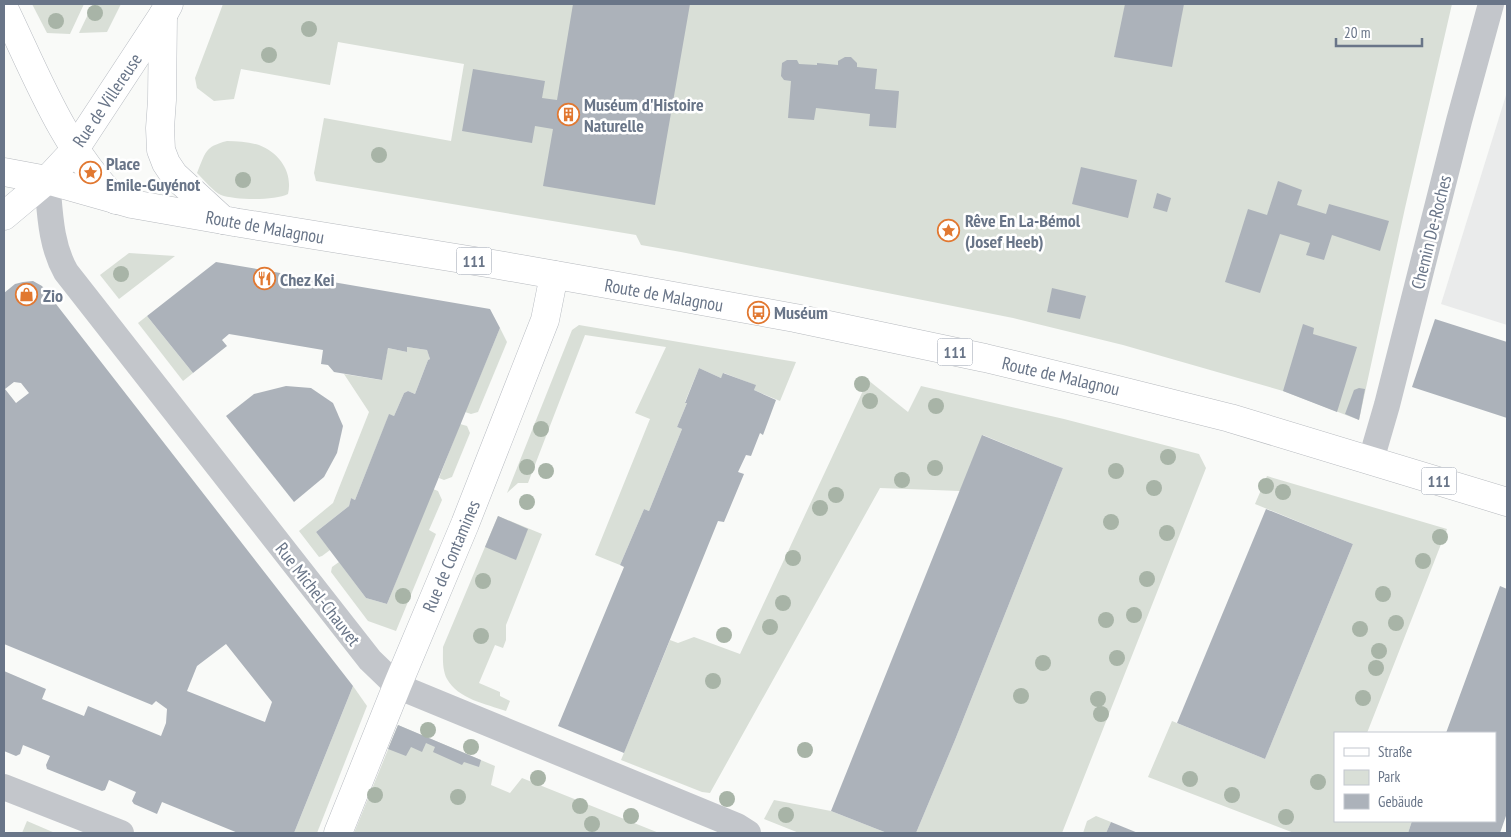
<svg xmlns="http://www.w3.org/2000/svg" width="1511" height="837" font-family="'PT Sans Narrow',sans-serif">
  <style>
    .built { fill: #eaebeb }
    .green { fill: #d9dfd7 }
    .building { fill: #acb2ba; fill-rule: evenodd }
    .lines { fill: none; stroke-linecap: round; stroke-linejoin: round }
    .secondary-casing { stroke: #b8bcc2; stroke-width: 29 }
    .primary-casing { stroke: #b7babf; stroke-width: 29 }
    .street { stroke: #c3c6cb; stroke-width: 26 }
    .secondary { stroke: #fff; stroke-width: 28 }
    .primary { stroke: #fff; stroke-width: 28 }
    .tree { fill: #a8b4a7 }
    .labels { text-anchor: middle; dominant-baseline: central; stroke-width: 5; stroke-linejoin: round; paint-order: stroke }
    .shield { fill: #fff; stroke: #969eac; stroke-width: 1 }
    .shield-label { font-size: 16px; font-weight: bold; fill: #697588 }
    .street-label { font-size: 18px; fill: #697588; stroke: #fff }
    .poi-label { font-size: 18px; font-weight: bold; fill: #697588; stroke: #fff; text-anchor: start }
  </style>
  <rect width="100%" height="100%" fill="#f9faf8"/>
  <!-- built -->
  <path class="built" d="M1507 92V325L1441 304Z"/>
  <!-- green -->
  <g class="green">
    <path d="M32 4H84L70 34 47 33Z"/>
    <path d="M93 4H121L107 32 79 33Z"/>
    <path d="M223 4H1452L1405 208 1359 420 1283 391 1123 345 1013 318 681 252 641 245 636 235 316 181 314 173 324 118 451 141 464 64 338 42 330 85 241 69 234 99 214 101 197 88 195 78Z"/>
    <path d="M227 141C238 141 249 142 259 145 280 153 293 173 288 194 275 201 234 200 221 195 214 192 203 179 197 173 206 152 204 147 227 141Z"/>
    <path d="M129 253 175 256 119 299 100 275Z"/>
    <path d="M147 316 193 373 183 381 138 323Z"/>
    <path d="M579 325 796 362 780 401 754 390 755 385 724 373 721 378 699 368 685 402 687 403 677 427 682 429 649 511 644 509 620 565 595 555 650 419 635 413 666 347 585 335 528 483H518L507 493 572 330Z"/>
    <path d="M500 328 507 342 478 412 471 414 465 412Z"/>
    <path d="M407 347 427 350 430 359 428 360 415 394 408 391 404 393 394 416 389 415 355 500 351 498 349 506 316 532 330 550 322 556 319 557 299 531 333 503 369 412 344 374 381 380 388 348 407 352Z"/>
    <path d="M868 380 908 412 921 386 1064 419 1199 454 1206 468 1062 833H916L955 740 1063 468 983 435 960 491 880 488 710 793 702 792 621 760 670 640 678 643 694 637 740 654Z"/>
    <path d="M460 424 467 426 470 433 452 477 444 480 439 478Z"/>
    <path d="M1267 476 1447 529 1367 733H1335V821H1412L1408 833H1294L1148 777 1172 721 1265 759 1353 544 1255 504Z"/>
    <path d="M433 489 438 491 442 500 429 530 436 534 396 631 368 621 331 572 332 567 339 562 366 598 387 604Z"/>
    <path d="M498 516 542 534 506 625V640L503 648 495 645 479 683 500 692V696L510 701 506 711C486 704 458 699 447 679 442 669 443 658 443 647Z"/>
    <path d="M353 686 367 706 317 833H294Z"/>
    <path d="M398 725 495 766 491 785 510 793 522 778 659 833H354Z"/>
    <path d="M774 800 831 811 887 833H799L764 819Z"/>
    <path d="M1096 816 1111 822 1106 833H1083L1087 821Z"/>
    <path d="M27 821 55 833H22Z"/>
  </g>
  <!-- building -->
  <g class="building">
    <path d="M573 4H690L655 205 543 186 553 129 535 126 532 143 462 131 473 69 545 81 542 98 557 100Z"/>
    <path d="M1125 4H1184L1172 67 1114 57Z"/>
    <path d="M845 57H851L857 63V67L877 69 875 89 899 91 896 128 869 126 870 114 816 108 814 120 788 118 791 81 784 80 781 76 782 63 787 60H797L799 64 817 65V63L838 65V61Z"/>
    <path d="M1081 167 1137 180 1128 218 1072 204Z"/>
    <path d="M1278 181 1302 190 1297 205 1326 214 1329 204 1389 221 1380 251 1332 235 1324 260 1306 255 1310 243 1280 234 1260 293 1225 282 1248 209 1267 215Z"/>
    <path d="M1157 193 1171 198 1167 212 1153 208Z"/>
    <path d="M216 262 490 309 500 328 387 604 366 598 316 532 349 506 351 498 355 500 389 414 394 416 404 393 408 391 415 394 428 360 430 359 427 350 407 347V352L388 348 382 380 334 372 328 365 321 364 323 350 229 334 222 340 227 346 193 373 147 316Z"/>
    <path d="M33 281 42 286 353 686 294 833H238L162 802 157 814 134 804 132 801 136 792 109 780 105 790 102 791 47 769 46 765 50 756 23 745 20 754 16 756 4 751V671L46 689 42 699 84 716 88 706 161 736 166 723 167 709 156 701 152 705 4 644V293L15 284 23 282ZM14 382 21 383 29 393 16 403 5 389ZM226 644 272 702 265 722 187 691 197 666Z"/>
    <path d="M1052 288 1086 296 1080 319 1047 312Z"/>
    <path d="M1435 319 1507 342V418L1412 387Z"/>
    <path d="M1303 324 1314 328 1313 334 1357 347 1337 412 1283 391Z"/>
    <path d="M699 368 721 378 723 373 756 385 754 390 776 400 763 435 760 433 751 456 746 455 738 472 744 474 724 522 718 521 624 753 558 726 624 567 620 565 644 509 649 511 682 429 677 427 687 403H685Z"/>
    <path d="M286 386 311 388 333 403 343 426 337 453 324 477 294 502 226 416 254 394Z"/>
    <path d="M1359 388 1365 389 1359 420 1345 414 1354 390Z"/>
    <path d="M982 435 1063 468 955 740 916 833H887L831 811Z"/>
    <path d="M1266 509 1353 544 1265 759 1177 723Z"/>
    <path d="M498 516 528 529 516 560 485 547Z"/>
    <path d="M1500 586 1507 589V813L1500 833H1408L1412 821H1495V733H1446Z"/>
    <path d="M398 725 481 760 479 767 464 762 462 765 433 752 435 747 426 743 422 752 411 747 406 756 388 749Z"/>
    <path d="M1111 822 1138 833H1106Z"/>
  </g>
  <g class="lines">
    <defs>
      <g id="secondary">
        <path d="M4 8C36 74 63 147 116 200"/>
        <path d="M163 15 162 100 160 128 161 150 166 163 174 175 223 220 234 222"/>
        <path d="M4 216 47 180 73 152 163 15 169 4"/>
        <path d="M338 833 397 686 465 524 545 320 554 275"/>
      </g>
      <g id="primary">
        <path d="M4 172 47 180 132 204 223 220"/>
        <path d="M240 223 493 264 635 289 795 318 985 358 1114 389 1230 418 1507 502"/>
      </g>
    </defs>
    <!-- secondary casing -->
    <use href="#secondary" class="secondary-casing"/>
    <!-- primary casing -->
    <use href="#primary" class="primary-casing"/>
    <!-- street -->
    <g class="street">
      <path d="M47 180C50 211 50 244 66 272L370 660 397 686 737 826 748 833"/>
      <path d="M1371 460 1387 405 1459 121 1491 4"/>
      <path d="M4 787 121 833"/>
    </g>
    <!-- secondary -->
    <use href="#secondary" class="secondary"/>
    <!-- primary -->
    <use href="#primary" class="primary"/>
  </g>
  <!-- trees -->
  <g class="tree">
    <circle cx="95" cy="13" r="8"/>
    <circle cx="56" cy="21" r="8"/>
    <circle cx="309" cy="29" r="8"/>
    <circle cx="269" cy="55" r="8"/>
    <circle cx="379" cy="155" r="8"/>
    <circle cx="243" cy="180" r="8"/>
    <circle cx="121" cy="274" r="8"/>
    <circle cx="862" cy="384" r="8"/>
    <circle cx="870" cy="401" r="8"/>
    <circle cx="936" cy="406" r="8"/>
    <circle cx="541" cy="429" r="8"/>
    <circle cx="1168" cy="457" r="8"/>
    <circle cx="527" cy="467" r="8"/>
    <circle cx="935" cy="468" r="8"/>
    <circle cx="546" cy="471" r="8"/>
    <circle cx="1116" cy="471" r="8"/>
    <circle cx="902" cy="480" r="8"/>
    <circle cx="1266" cy="486" r="8"/>
    <circle cx="1154" cy="488" r="8"/>
    <circle cx="1283" cy="492" r="8"/>
    <circle cx="836" cy="495" r="8"/>
    <circle cx="527" cy="502" r="8"/>
    <circle cx="820" cy="508" r="8"/>
    <circle cx="1111" cy="522" r="8"/>
    <circle cx="1167" cy="533" r="8"/>
    <circle cx="1440" cy="537" r="8"/>
    <circle cx="793" cy="558" r="8"/>
    <circle cx="1423" cy="561" r="8"/>
    <circle cx="1147" cy="579" r="8"/>
    <circle cx="483" cy="581" r="8"/>
    <circle cx="1383" cy="594" r="8"/>
    <circle cx="403" cy="596" r="8"/>
    <circle cx="783" cy="603" r="8"/>
    <circle cx="1134" cy="615" r="8"/>
    <circle cx="1106" cy="620" r="8"/>
    <circle cx="1396" cy="623" r="8"/>
    <circle cx="770" cy="627" r="8"/>
    <circle cx="1360" cy="629" r="8"/>
    <circle cx="724" cy="635" r="8"/>
    <circle cx="481" cy="636" r="8"/>
    <circle cx="1379" cy="651" r="8"/>
    <circle cx="1117" cy="658" r="8"/>
    <circle cx="1043" cy="663" r="8"/>
    <circle cx="1376" cy="668" r="8"/>
    <circle cx="713" cy="681" r="8"/>
    <circle cx="1021" cy="696" r="8"/>
    <circle cx="1363" cy="698" r="8"/>
    <circle cx="1098" cy="699" r="8"/>
    <circle cx="1101" cy="714" r="8"/>
    <circle cx="428" cy="730" r="8"/>
    <circle cx="471" cy="747" r="8"/>
    <circle cx="805" cy="750" r="8"/>
    <circle cx="538" cy="778" r="8"/>
    <circle cx="1190" cy="779" r="8"/>
    <circle cx="1318" cy="782" r="8"/>
    <circle cx="375" cy="795" r="8"/>
    <circle cx="1232" cy="795" r="8"/>
    <circle cx="458" cy="797" r="8"/>
    <circle cx="727" cy="799" r="8"/>
    <circle cx="580" cy="806" r="8"/>
    <circle cx="786" cy="815" r="8"/>
    <circle cx="631" cy="816" r="8"/>
    <circle cx="1286" cy="817" r="8"/>
    <circle cx="592" cy="824" r="8"/>
  </g>
  <!-- icons -->
  <defs>
    <symbol id="building-ring" viewBox="-11 -11 22 22"><circle r="9.5" fill="#fff" stroke="#e17831" stroke-width="1.5"/><path d="M-4-6H4V6H1V3H-1V6H-4ZM-2.5-4.3h1.7v1.8h-1.7ZM.8-4.3h1.7v1.8H.8ZM-2.5-1h1.7V.8h-1.7ZM.8-1h1.7V.8H.8Z" fill="#e17831"/></symbol>
    <symbol id="sight-ring" viewBox="-11 -11 22 22"><circle r="9.5" fill="#fff" stroke="#e17831" stroke-width="1.5"/><path d="M0-6L1.8-2.2L6-1.7L2.9 1.2L3.7 5.4L0 3.3L-3.7 5.4L-2.9 1.2L-6-1.7L-1.8-2.2Z" fill="#e17831"/></symbol>
    <symbol id="restaurant-ring" viewBox="-11 -11 22 22"><circle r="9.5" fill="#fff" stroke="#e17831" stroke-width="1.5"/><path d="M-5-6h1v4h1v-4h1v4h1v-4h1v5L-1.5 .5V6h-2V.5L-5-1ZM5-6V6H3V1.5H1.5Q1.5-4 5-6Z" fill="#e17831"/></symbol>
    <symbol id="shop-ring" viewBox="-11 -11 22 22"><circle r="9.5" fill="#fff" stroke="#e17831" stroke-width="1.5"/><path d="M-5-2.5h2.3a2.7 3.5 0 0 1 5.4 0H5L5.5 6h-11ZM-1.5-2.5h3a1.5 2.3 0 0 0-3 0Z" fill="#e17831"/></symbol>
    <symbol id="bus-ring" viewBox="-11 -11 22 22"><circle r="9.5" fill="#fff" stroke="#e17831" stroke-width="1.5"/><path d="M-5-6H5V4H4V6H2V4H-2V6H-4V4H-5ZM-3.5-4V0h7V-4ZM-3.5 1.2v1.5H-2V1.2ZM2 1.2v1.5H3.5V1.2Z" fill="#e17831"/></symbol>
  </defs>
  <g fill-rule="evenodd">
    <use href="#building-ring" x="556" y="102" width="25" height="25"/>
    <use href="#sight-ring" x="78" y="160" width="25" height="25"/>
    <use href="#sight-ring" x="936" y="218" width="25" height="25"/>
    <use href="#restaurant-ring" x="252" y="266" width="25" height="25"/>
    <use href="#shop-ring" x="14" y="282" width="25" height="25"/>
    <use href="#bus-ring" x="746" y="300" width="25" height="25"/>
  </g>
  <g class="labels">
    <!-- shield labels -->
    <g class="shield">
      <rect x="456.5" y="247.5" width="35" height="27" rx="4"/>
      <rect x="937.5" y="338.5" width="35" height="27" rx="4"/>
      <rect x="1421.5" y="467.5" width="35" height="27" rx="4"/>
    </g>
    <g class="shield-label">
      <text x="474" y="261">111</text>
      <text x="955" y="352">111</text>
      <text x="1439" y="481">111</text>
    </g>
    <!-- street labels -->
    <g class="street-label">
      <text transform="translate(107 100) rotate(-56)">Rue de Villereuse</text>
      <text transform="translate(265 227) rotate(10)">Route de Malagnou</text>
      <text transform="translate(1431 232) rotate(-76)">Chemin De-Roches</text>
      <text transform="translate(664 295) rotate(10)">Route de Malagnou</text>
      <text transform="translate(1061 376) rotate(13)">Route de Malagnou</text>
      <text transform="translate(451 556) rotate(-67)">Rue de Contamines</text>
      <text transform="translate(318 594) rotate(52)">Rue Michel-Chauvet</text>
    </g>
    <!-- poi labels -->
    <g class="poi-label">
      <text x="584" y="104">Muséum d'Histoire<tspan x="584" dy="21">Naturelle</tspan></text>
      <text x="106" y="163">Place<tspan x="106" dy="21">Emile-Guyénot</tspan></text>
      <text x="965" y="220">Rêve En La-Bémol<tspan x="965" dy="21">(Josef Heeb)</tspan></text>
      <text x="280" y="279">Chez Kei</text>
      <text x="43" y="295">Zio</text>
      <text x="774" y="312">Muséum</text>
    </g>
  </g>
  <!-- border -->
  <rect width="1511" height="837" fill="none" stroke="#697588" stroke-width="10"/>
  <!-- legend -->
  <rect x="1334" y="732" width="162" height="90" fill="#ffffff" stroke="#c3c8cf"/>
  <rect x="1344" y="748" width="25" height="8" fill="#ffffff" stroke="#c3c8cf"/>
  <text x="1378" y="757" font-size="15" fill="#697588">Straße</text>
  <rect x="1344" y="770" width="25" height="15" fill="#d9dfd7" stroke="#c3c8cf"/>
  <text x="1378" y="782" font-size="15" fill="#697588">Park</text>
  <rect x="1344" y="794" width="25" height="15" fill="#acb2ba" stroke="#c3c8cf"/>
  <text x="1378" y="807" font-size="15" fill="#697588">Gebäude</text>
  <!-- scale -->
  <path d="M1336 38v8h86v-8" fill="none" stroke="#697588" stroke-width="2.5"/>
  <text x="1344" y="38" font-size="15" fill="#697588" stroke="#ffffff" stroke-width="4" paint-order="stroke">20 m</text>
</svg>
